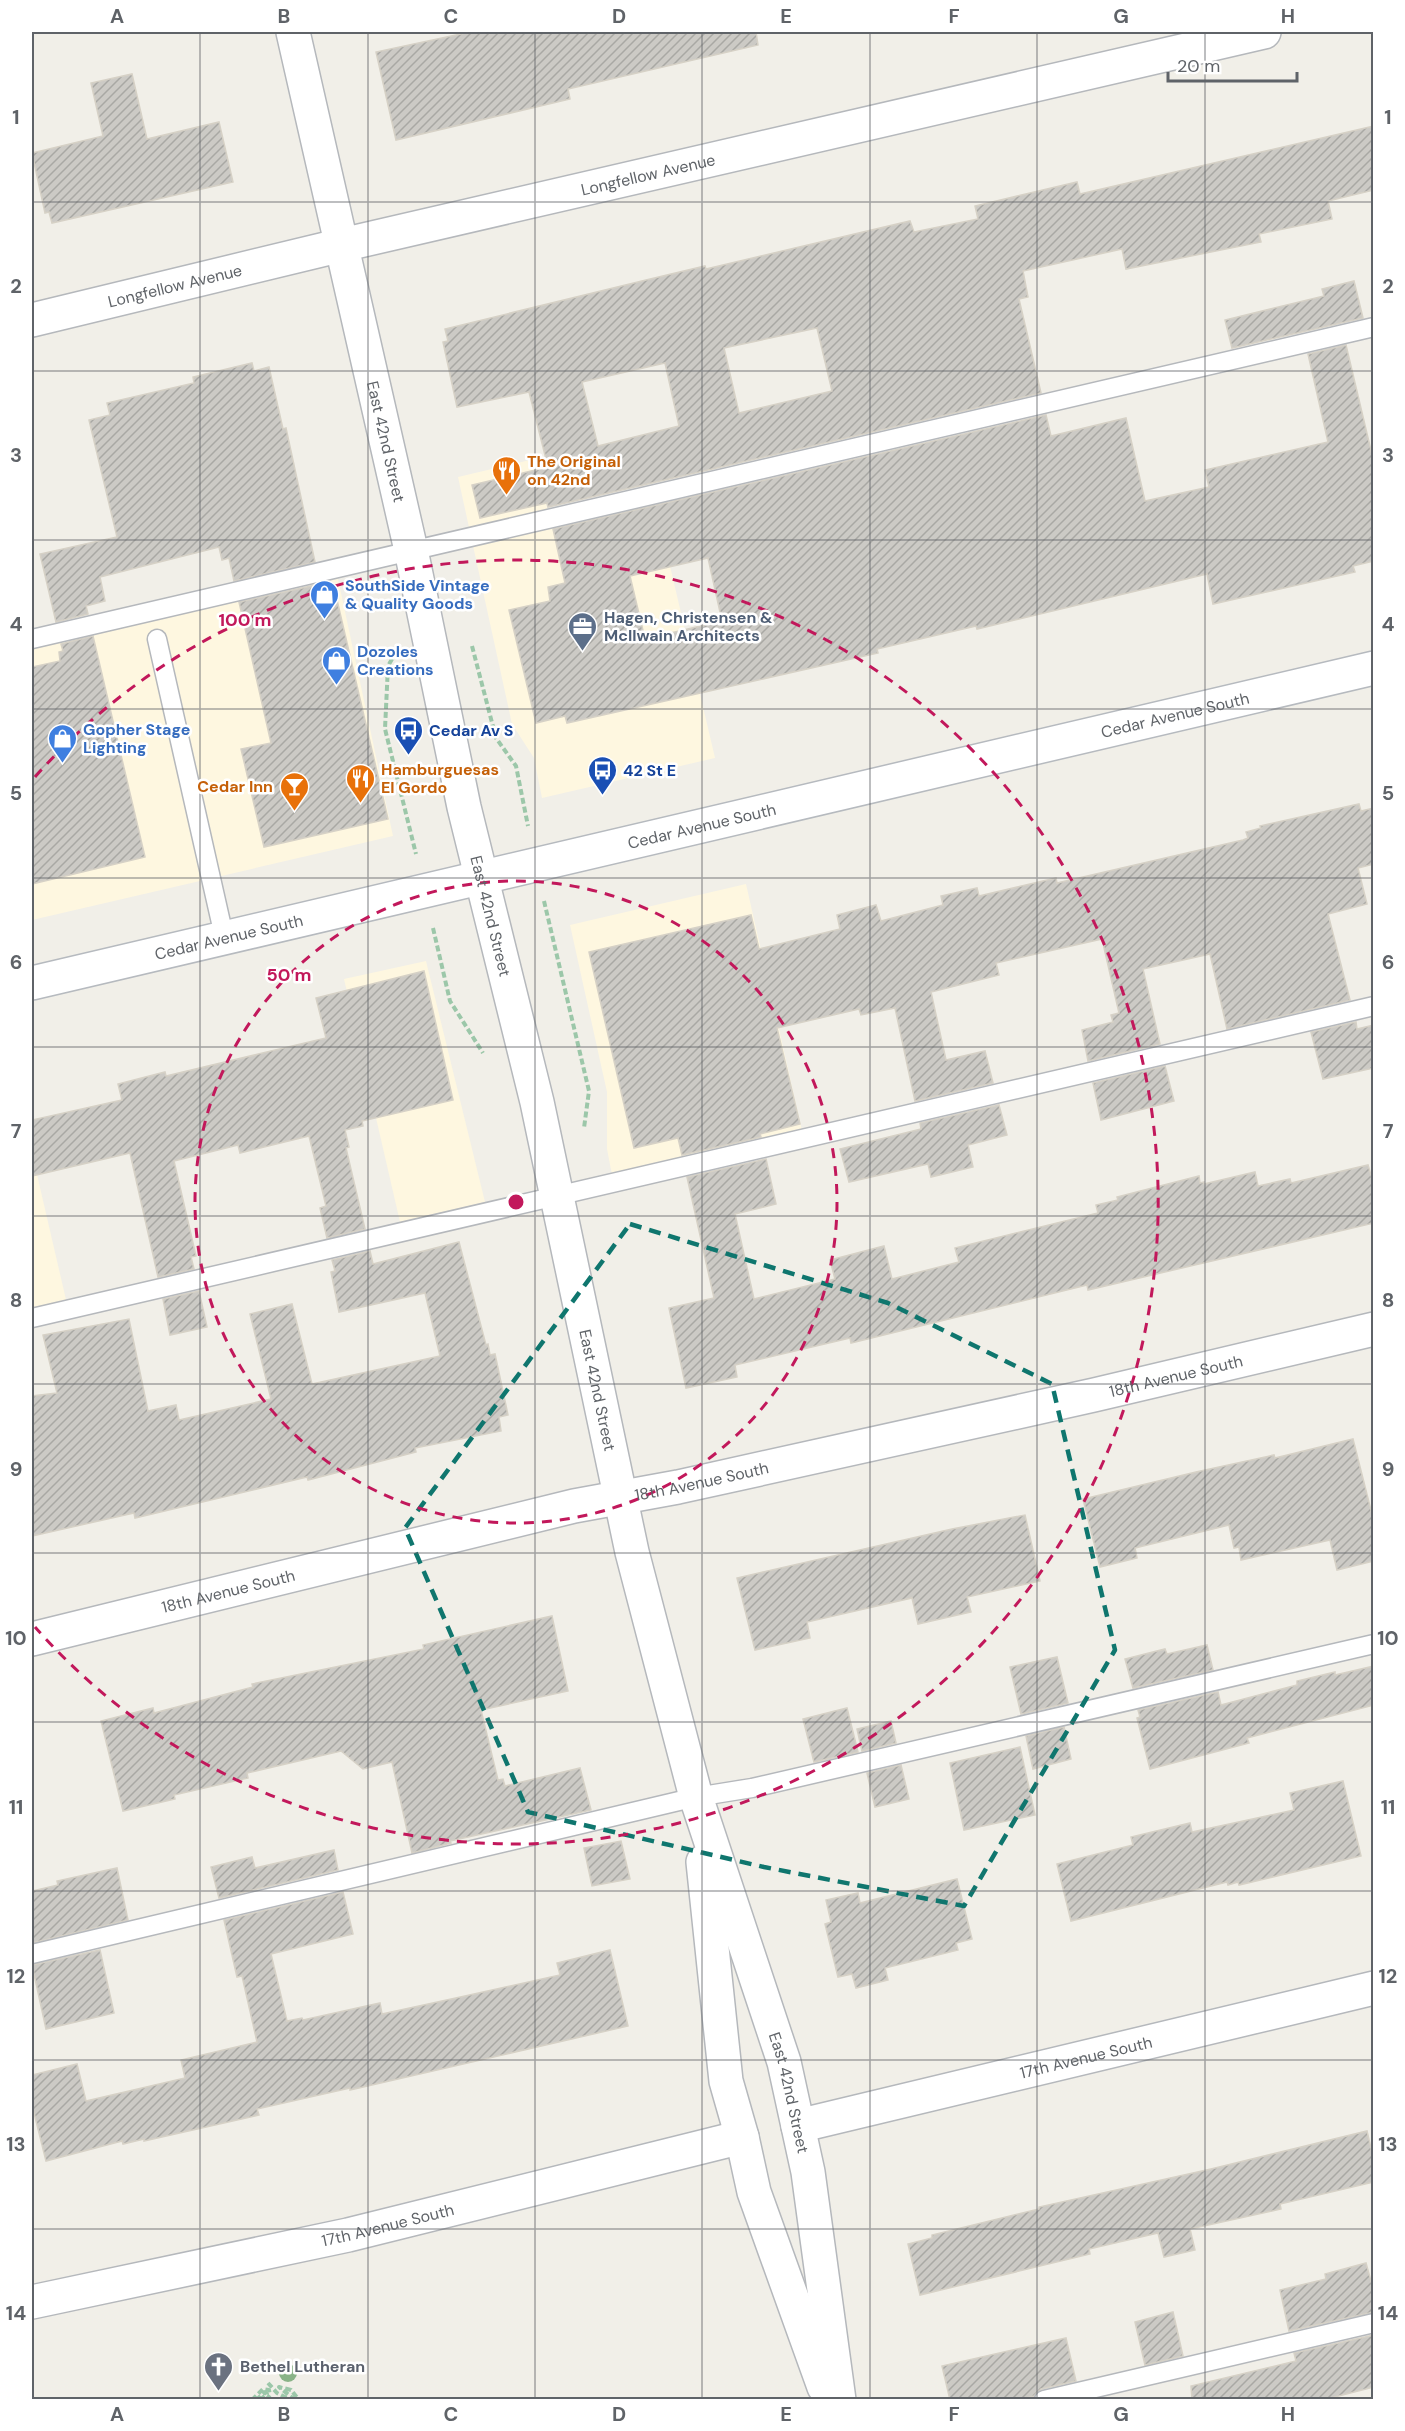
<svg xmlns="http://www.w3.org/2000/svg" width="1405" height="2431" font-family="'DM Sans',sans-serif">
  <style>
    .commercial { fill: #fef7e0 }
    .building { fill: url(#building-hatch); stroke: #d6d1c6; stroke-width: 1.5; fill-rule: evenodd }
    .lines { fill: none; stroke-linecap: round; stroke-linejoin: round }
    .service-casing { stroke: #b5b8bc; stroke-width: 21 }
    .minor-casing { stroke: #b5b8bc; stroke-width: 36 }
    .tertiary-casing { stroke: #b5b8bc; stroke-width: 36 }
    .secondary-casing { stroke: #b6babf; stroke-width: 36 }
    .path { stroke: #9cc7a9; stroke-width: 4; stroke-dasharray: 6 3; stroke-linecap: butt }
    .service { stroke: #fff; stroke-width: 18 }
    .minor { stroke: #fff; stroke-width: 33 }
    .tertiary { stroke: #fff; stroke-width: 33 }
    .secondary { stroke: #fff; stroke-width: 33 }
    .tree { fill: #89b387 }
    .marked { fill: none; stroke: #0f766e; stroke-width: 4.5; stroke-dasharray: 12 8; stroke-linejoin: round }
    .grid { fill: none; stroke: #5f6368; stroke-width: 1.5; stroke-opacity: 0.55 }
    .ring { fill: none; stroke: #c2185b; stroke-width: 3; stroke-dasharray: 10 8 }
    .labels { text-anchor: middle; dominant-baseline: central; stroke-width: 5; stroke-linejoin: round; paint-order: stroke }
    .street-label { font-size: 16px; fill: #5f6368; stroke: #fff }
    .food-label { font-size: 16px; font-weight: bold; fill: #c56008; stroke: #fff; text-anchor: start }
    .shop-label { font-size: 16px; font-weight: bold; fill: #366cbe; stroke: #fff; text-anchor: start }
    .service-label { font-size: 16px; font-weight: bold; fill: #4e5e75; stroke: #fff; text-anchor: start }
    .transit-label { font-size: 16px; font-weight: bold; fill: #164399; stroke: #fff; text-anchor: start }
    .worship-label { font-size: 16px; font-weight: bold; fill: #5b616d; stroke: #fff; text-anchor: start }
    .centre { fill: #c2185b; stroke: #fff; stroke-width: 3 }
    .ring-label { font-size: 18px; text-anchor: middle; font-weight: bold; fill: #c2185b; stroke: #fff; stroke-width: 5; stroke-linejoin: round; paint-order: stroke }
    .neatline { fill: none; stroke: #5f6368; stroke-width: 2 }
    .grid-label { font-size: 20px; text-anchor: middle; font-weight: bold; fill: #5f6368 }
  </style>
  <defs>
    <pattern id="building-hatch" width="6" height="6" patternUnits="userSpaceOnUse" patternTransform="scale(1.5)"><rect width="6" height="6" fill="#cccac5"/><path d="M-1 1l2-2M0 6l6-6M5 7l2-2" fill="none" stroke="#a9a8a4"/></pattern>
  </defs>
  <rect width="100%" height="100%" fill="#f1efe8"/>
  <!-- commercial -->
  <g class="commercial">
    <path d="M534 459 552 526 655 502 715 758 542 798 534 758 512 724 458 477Z"/>
    <path d="M338 579 393 836 32 920V648Z"/>
    <path d="M746 884 803 1135 613 1180 607 1149V1092L570 925Z"/>
    <path d="M426 961 485 1202 400 1222 344 979Z"/>
    <path d="M32 1153 67 1304 32 1312Z"/>
  </g>
  <!-- building -->
  <g class="building">
    <path d="M470 32H756L758 45 568 89 570 99 396 140 376 52Z"/>
    <path d="M132 74 147 139 219 122 233 182 52 223 49 212 45 213 32 153 103 136 91 83Z"/>
    <path d="M1374 126V190L1328 201 1332 219 1259 234 1261 242 1126 269 1122 249 1023 271 1028 297 1019 299 1041 393 548 507 547 503 480 518 472 485 548 467 529 392 457 407 443 342 448 341 445 329 646 280 705 266 706 269 910 221 914 232 978 219 975 206 1077 182 1080 194ZM817 328 832 391 739 413 724 348ZM665 363 679 426 598 446 582 382Z"/>
    <path d="M1354 281 1363 318 1232 348 1225 320 1324 296 1322 289Z"/>
    <path d="M1346 345 1374 463V561L1353 566 1355 572 1213 604 1207 574 977 629 976 626 877 649 878 653 567 723 565 716 536 723 509 610 550 601 548 587 565 583 553 529 1046 415 1051 436 1126 418 1145 501 1209 487 1205 470 1328 442 1308 354ZM708 558 722 621 645 639 630 576Z"/>
    <path d="M252 363 254 371 269 367 283 429 286 428 315 562 234 581 229 558 222 560 219 547 100 577 105 601 86 606 88 614 56 622 40 554 117 537 89 420 110 415 107 403 194 383 193 377Z"/>
    <path d="M320 584 321 590 334 587 388 819 264 847 241 749 271 743 239 602Z"/>
    <path d="M93 636 145 857 32 884V667L60 661 59 652 63 651 61 644Z"/>
    <path d="M1359 804 1361 811 1374 808V864L1358 868 1367 904 1328 914 1350 1000 1227 1029 1210 954 1143 969 1160 1044 1088 1061 1082 1030 1113 1022 1111 1015 1119 1013 1102 939 996 963 999 975 931 992 946 1060 985 1051 993 1083 915 1101 895 1008 861 1015 859 1009 777 1028 800 1124 760 1134 761 1137 682 1155 678 1138 634 1148 589 952 751 915 759 949 840 929 837 915 876 905 881 921 943 905 941 896 977 888 979 896 1056 878 1057 883 1243 840 1248 838 1246 832 1261 828 1260 826Z"/>
    <path d="M424 971 453 1100 362 1121 363 1126 345 1130 349 1147 346 1148 365 1229 327 1238 320 1208 326 1206 309 1136 240 1153 238 1145 174 1161 196 1256 191 1257 194 1269 158 1277 130 1153 32 1176V1120L122 1100 118 1084 165 1072 166 1076 326 1038 316 998Z"/>
    <path d="M1356 1022 1357 1029 1374 1025V1068L1323 1079 1311 1032Z"/>
    <path d="M1165 1066 1174 1101 1101 1120 1093 1083Z"/>
    <path d="M999 1105 1007 1135 968 1145 973 1167 931 1177 928 1164 849 1182 840 1149 921 1129 920 1123Z"/>
    <path d="M766 1159 776 1204 735 1214 754 1299 835 1279 830 1260 884 1246 892 1279 959 1262 955 1248 1098 1213 1096 1205 1118 1200 1117 1197 1199 1176 1200 1183 1204 1182V1184L1255 1172 1258 1186 1290 1179 1291 1183 1368 1165 1374 1185V1223L1088 1290 1087 1285 851 1343 850 1338 735 1365 737 1377 686 1388 669 1308 714 1298 687 1177Z"/>
    <path d="M459 1242 486 1345 488 1344 490 1355 495 1354 508 1415 499 1417 501 1431 415 1448 416 1452 308 1480 307 1477 135 1518 134 1513 32 1536V1396L57 1393 43 1335 129 1319 148 1411 176 1405 179 1420 271 1399 250 1314 292 1304 312 1384 440 1356 425 1293 339 1312 331 1272 335 1271 332 1260 370 1251 373 1264Z"/>
    <path d="M199 1291 207 1327 170 1335 163 1299Z"/>
    <path d="M1353 1439 1374 1522V1561L1337 1570 1330 1540 1241 1560 1239 1547 1234 1548 1229 1525 1135 1548 1137 1558 1100 1567 1083 1499 1196 1472 1274 1455 1275 1458Z"/>
    <path d="M1025 1515 1040 1581 967 1597 971 1612 918 1624 912 1598 807 1622 810 1638 755 1650 737 1578 952 1529Z"/>
    <path d="M552 1616 568 1691 481 1710 498 1780 503 1779 505 1786 580 1768 591 1810 450 1841 451 1843 412 1853 392 1762 363 1769 341 1751 247 1773 248 1778 174 1795 175 1799 123 1811 101 1721 153 1708 154 1713 253 1687 252 1684 424 1649 423 1645Z"/>
    <path d="M1207 1645 1213 1670 1133 1688 1125 1659 1165 1649 1167 1654Z"/>
    <path d="M1057 1657 1068 1703 1021 1714 1010 1667Z"/>
    <path d="M1374 1666V1705L1247 1738 1249 1743 1150 1769 1137 1718 1140 1717 1138 1710 1218 1692 1221 1705 1297 1685V1681L1335 1672V1675Z"/>
    <path d="M847 1708 858 1752 814 1762 803 1719Z"/>
    <path d="M891 1721 896 1743 862 1751 857 1729Z"/>
    <path d="M1064 1727 1071 1759 1033 1769 1026 1736Z"/>
    <path d="M1020 1747 1035 1815 964 1830 950 1763Z"/>
    <path d="M901 1765 909 1799 875 1807 867 1773Z"/>
    <path d="M1343 1781 1361 1856 1239 1885 1238 1882 1228 1885 1227 1882 1071 1921 1057 1864 1133 1845 1131 1837 1190 1823 1192 1832 1294 1810 1290 1793Z"/>
    <path d="M621 1841 630 1879 592 1886 584 1848Z"/>
    <path d="M334 1850 338 1870 219 1898 211 1867 252 1857 255 1868Z"/>
    <path d="M117 1868 128 1920 32 1943V1891L58 1885 57 1881Z"/>
    <path d="M957 1879 972 1939 956 1943 958 1950 885 1968 888 1980 856 1988 852 1974 838 1977 825 1924 831 1922 826 1900 858 1893 860 1903Z"/>
    <path d="M343 1892 353 1934 271 1954 287 2021 302 2018 303 2020 380 2003 382 2014 465 1996 560 1975 557 1963 610 1950 628 2026 350 2090V2088L257 2109 259 2115 144 2141V2139L123 2144 122 2141 46 2161 32 2105V2075L77 2064 86 2101 185 2078 181 2060 257 2042 242 1976 237 1977 224 1920Z"/>
    <path d="M100 1950 114 2013 46 2029 32 1965Z"/>
    <path d="M1367 2131 1374 2161V2182L1280 2204 1281 2209 1190 2229 1195 2250 1164 2257 1158 2233 1089 2249 1090 2254 920 2295 908 2244 932 2238V2235L1039 2209V2207L1211 2169Z"/>
    <path d="M1366 2263 1374 2292V2312L1289 2331 1280 2290 1326 2279 1325 2274Z"/>
    <path d="M1173 2312 1183 2356 1145 2365 1135 2322Z"/>
    <path d="M1374 2335V2387L1323 2400H1192L1191 2386 1296 2361 1294 2353Z"/>
    <path d="M1066 2338 1076 2381 1041 2389 1034 2396 1018 2400H950L942 2366Z"/>
  </g>
  <g class="lines">
    <defs>
      <g id="service">
        <path d="M32 639 1374 327"/>
        <path d="M157 639 224 936"/>
        <path d="M32 1318 1374 1006"/>
        <path d="M32 1954 696 1797 752 1788 1374 1644"/>
        <path d="M1044 2400 1374 2323"/>
      </g>
      <g id="minor">
        <path id="s1" d="M32 320 342 245 1264 32"/>
        <path id="s2" d="M32 1639 574 1506 678 1487 1094 1395 1374 1329"/>
        <path id="s3" d="M798 2126 1374 1988"/>
        <path id="s4" d="M32 2302 348 2235 742 2137"/>
      </g>
      <g id="tertiary">
        <path id="s5" d="M293 32 411 550 464 807 537 1102 632 1552 696 1797 784 2062 808 2172 839 2400"/>
        <path d="M703 1862 726 2081 742 2137 754 2192 824 2387"/>
      </g>
      <g id="secondary">
        <path id="s6" d="M32 983 1374 668"/>
      </g>
    </defs>
    <!-- service casing -->
    <use href="#service" class="service-casing"/>
    <!-- minor casing -->
    <use href="#minor" class="minor-casing"/>
    <!-- tertiary casing -->
    <use href="#tertiary" class="tertiary-casing"/>
    <!-- secondary casing -->
    <use href="#secondary" class="secondary-casing"/>
    <!-- path -->
    <g class="path">
      <path d="M472 646 496 738 516 766 528 826"/>
      <path d="M392 659 388 666 385 729 416 854"/>
      <path d="M544 901 589 1091 584 1128"/>
      <path d="M433 928 450 1001 483 1053"/>
      <path d="M268 2383 277 2393 291 2400"/>
      <path d="M252 2400 263 2389 269 2390 270 2395 266 2400"/>
      <path d="M256 2400 265 2392 267 2394 260 2400"/>
      <path d="M280 2400H285"/>
      <path d="M295 2400 279 2387 291 2390 299 2400"/>
    </g>
    <!-- service -->
    <use href="#service" class="service"/>
    <!-- minor -->
    <use href="#minor" class="minor"/>
    <!-- tertiary -->
    <use href="#tertiary" class="tertiary"/>
    <!-- secondary -->
    <use href="#secondary" class="secondary"/>
  </g>
  <!-- trees -->
  <circle class="tree" cx="288" cy="2373" r="9"/>
  <!-- marked area -->
  <path class="marked" d="M630 1224 888 1303 1052 1384 1115 1650 964 1906 764 1867 528 1812 405 1528Z"/>
  <!-- grid -->
  <path class="grid" d="M200 32V2400M368 32V2400M535 32V2400M702 32V2400M870 32V2400M1037 32V2400M1205 32V2400M32 202H1374M32 371H1374M32 540H1374M32 709H1374M32 878H1374M32 1047H1374M32 1216H1374M32 1384H1374M32 1553H1374M32 1722H1374M32 1891H1374M32 2060H1374M32 2229H1374"/>
  <!-- distance rings -->
  <g class="ring">
    <circle cx="516" cy="1202" r="321"/>
    <path d="M35 777A642 642 0 1 1 35 1627"/>
  </g>
  <!-- icons -->
  <defs>
    <symbol id="restaurant-pin" viewBox="-11 -11 22 30"><path d="M0 17L-7.5 6A9.5 9.5 0 1 1 7.5 6Z" fill="#e8710a" stroke="#fff"/><path d="M-5-6h1v4h1v-4h1v4h1v-4h1v5L-1.5 .5V6h-2V.5L-5-1ZM5-6V6H3V1.5H1.5Q1.5-4 5-6Z" fill="#fff"/></symbol>
    <symbol id="shop-pin" viewBox="-11 -11 22 30"><path d="M0 17L-7.5 6A9.5 9.5 0 1 1 7.5 6Z" fill="#3f7fe0" stroke="#fff"/><path d="M-5-2.5h2.3a2.7 3.5 0 0 1 5.4 0H5L5.5 6h-11ZM-1.5-2.5h3a1.5 2.3 0 0 0-3 0Z" fill="#fff"/></symbol>
    <symbol id="office-pin" viewBox="-11 -11 22 30"><path d="M0 17L-7.5 6A9.5 9.5 0 1 1 7.5 6Z" fill="#5c6f8a" stroke="#fff"/><path d="M-6-3h4V-5.5h4V-3h4V5H-6ZM-1-4.5V-3h2v-1.5ZM-6 0V1H6V0Z" fill="#fff"/></symbol>
    <symbol id="bus-pin" viewBox="-11 -11 22 30"><path d="M0 17L-7.5 6A9.5 9.5 0 1 1 7.5 6Z" fill="#1a4fb4" stroke="#fff"/><path d="M-5-6H5V4H4V6H2V4H-2V6H-4V4H-5ZM-3.5-4V0h7V-4ZM-3.5 1.2v1.5H-2V1.2ZM2 1.2v1.5H3.5V1.2Z" fill="#fff"/></symbol>
    <symbol id="bar-pin" viewBox="-11 -11 22 30"><path d="M0 17L-7.5 6A9.5 9.5 0 1 1 7.5 6Z" fill="#e8710a" stroke="#fff"/><path d="M-6-5H6L.8 .8V4.5H3.5V6h-7V4.5H-.8V.8Z" fill="#fff"/></symbol>
    <symbol id="church-pin" viewBox="-11 -11 22 30"><path d="M0 17L-7.5 6A9.5 9.5 0 1 1 7.5 6Z" fill="#6b7280" stroke="#fff"/><path d="M-1.2-6h2.4v3.5h3.3v2.4h-3.3V6h-2.4V-.1h-3.3v-2.4h3.3Z" fill="#fff"/></symbol>
  </defs>
  <g fill-rule="evenodd">
    <use href="#restaurant-pin" x="490" y="454" width="33" height="45"/>
    <use href="#shop-pin" x="308" y="578" width="33" height="45"/>
    <use href="#office-pin" x="566" y="610" width="33" height="45"/>
    <use href="#shop-pin" x="320" y="644" width="33" height="45"/>
    <use href="#bus-pin" x="392" y="714" width="33" height="45"/>
    <use href="#shop-pin" x="46" y="722" width="33" height="45"/>
    <use href="#bus-pin" x="586" y="754" width="33" height="45"/>
    <use href="#restaurant-pin" x="344" y="762" width="33" height="45"/>
    <use href="#bar-pin" x="278" y="770" width="33" height="45"/>
    <use href="#church-pin" x="202" y="2350" width="33" height="45"/>
  </g>
  <g class="labels">
    <!-- street labels -->
    <g class="street-label">
      <text stroke="none"><textPath href="#s1" startOffset="633">Longfellow Avenue</textPath></text>
      <text stroke="none"><textPath href="#s1" startOffset="147">Longfellow Avenue</textPath></text>
      <text stroke="none"><textPath href="#s5" startOffset="420">East 42nd Street</textPath></text>
      <text stroke="none"><textPath href="#s6" startOffset="1174">Cedar Avenue South</textPath></text>
      <text stroke="none"><textPath href="#s6" startOffset="688">Cedar Avenue South</textPath></text>
      <text stroke="none"><textPath href="#s5" startOffset="906">East 42nd Street</textPath></text>
      <text stroke="none"><textPath href="#s6" startOffset="202">Cedar Avenue South</textPath></text>
      <text stroke="none"><textPath href="#s2" startOffset="1174">18th Avenue South</textPath></text>
      <text stroke="none"><textPath href="#s5" startOffset="1392">East 42nd Street</textPath></text>
      <text stroke="none"><textPath href="#s2" startOffset="688">18th Avenue South</textPath></text>
      <text stroke="none"><textPath href="#s2" startOffset="202">18th Avenue South</textPath></text>
      <text stroke="none"><textPath href="#s3" startOffset="296">17th Avenue South</textPath></text>
      <text stroke="none"><textPath href="#s5" startOffset="2121">East 42nd Street</textPath></text>
      <text stroke="none"><textPath href="#s4" startOffset="364">17th Avenue South</textPath></text>
    </g>
    <!-- food labels -->
    <g class="food-label">
      <text x="527" y="461">The Original<tspan x="527" dy="18">on 42nd</tspan></text>
      <text x="381" y="769">Hamburguesas<tspan x="381" dy="18">El Gordo</tspan></text>
      <text x="273" y="786" text-anchor="end">Cedar Inn</text>
    </g>
    <!-- shop labels -->
    <g class="shop-label">
      <text x="345" y="585">SouthSide Vintage<tspan x="345" dy="18">&amp; Quality Goods</tspan></text>
      <text x="357" y="651">Dozoles<tspan x="357" dy="18">Creations</tspan></text>
      <text x="83" y="729">Gopher Stage<tspan x="83" dy="18">Lighting</tspan></text>
    </g>
    <!-- service labels -->
    <g class="service-label">
      <text x="604" y="617">Hagen, Christensen &amp;<tspan x="604" dy="18">McIlwain Architects</tspan></text>
    </g>
    <!-- transit labels -->
    <g class="transit-label">
      <text x="429" y="730">Cedar Av S</text>
      <text x="623" y="770">42 St E</text>
    </g>
    <!-- worship labels -->
    <g class="worship-label">
      <text x="240" y="2366">Bethel Lutheran</text>
    </g>
  </g>
  <circle cx="516" cy="1202" r="9" class="centre"/>
  <g class="ring-label">
    <text x="245" y="626">100 m</text>
    <text x="289" y="981">50 m</text>
  </g>
  <!-- border -->
  <rect width="1405" height="2431" fill="none" stroke="#ffffff" stroke-width="66"/>
  <!-- scale -->
  <path d="M1168 72v9h129v-9" fill="none" stroke="#5f6368" stroke-width="3"/>
  <text x="1177" y="72" font-size="18" fill="#5f6368" stroke="#ffffff" stroke-width="4.5" paint-order="stroke">20 m</text>
  <rect x="33" y="33" width="1339" height="2365" class="neatline"/>
  <g class="grid-label">
    <text x="117" y="23">A</text>
    <text x="284" y="23">B</text>
    <text x="451" y="23">C</text>
    <text x="619" y="23">D</text>
    <text x="786" y="23">E</text>
    <text x="954" y="23">F</text>
    <text x="1121" y="23">G</text>
    <text x="1288" y="23">H</text>
    <text x="16" y="124">1</text>
    <text x="1388" y="124">1</text>
    <text x="16" y="293">2</text>
    <text x="1388" y="293">2</text>
    <text x="16" y="462">3</text>
    <text x="1388" y="462">3</text>
    <text x="16" y="631">4</text>
    <text x="1388" y="631">4</text>
    <text x="16" y="800">5</text>
    <text x="1388" y="800">5</text>
    <text x="16" y="969">6</text>
    <text x="1388" y="969">6</text>
    <text x="16" y="1138">7</text>
    <text x="1388" y="1138">7</text>
    <text x="16" y="1307">8</text>
    <text x="1388" y="1307">8</text>
    <text x="16" y="1476">9</text>
    <text x="1388" y="1476">9</text>
    <text x="16" y="1645">10</text>
    <text x="1388" y="1645">10</text>
    <text x="16" y="1814">11</text>
    <text x="1388" y="1814">11</text>
    <text x="16" y="1983">12</text>
    <text x="1388" y="1983">12</text>
    <text x="16" y="2151">13</text>
    <text x="1388" y="2151">13</text>
    <text x="16" y="2320">14</text>
    <text x="1388" y="2320">14</text>
    <text x="117" y="2421">A</text>
    <text x="284" y="2421">B</text>
    <text x="451" y="2421">C</text>
    <text x="619" y="2421">D</text>
    <text x="786" y="2421">E</text>
    <text x="954" y="2421">F</text>
    <text x="1121" y="2421">G</text>
    <text x="1288" y="2421">H</text>
  </g>
</svg>
